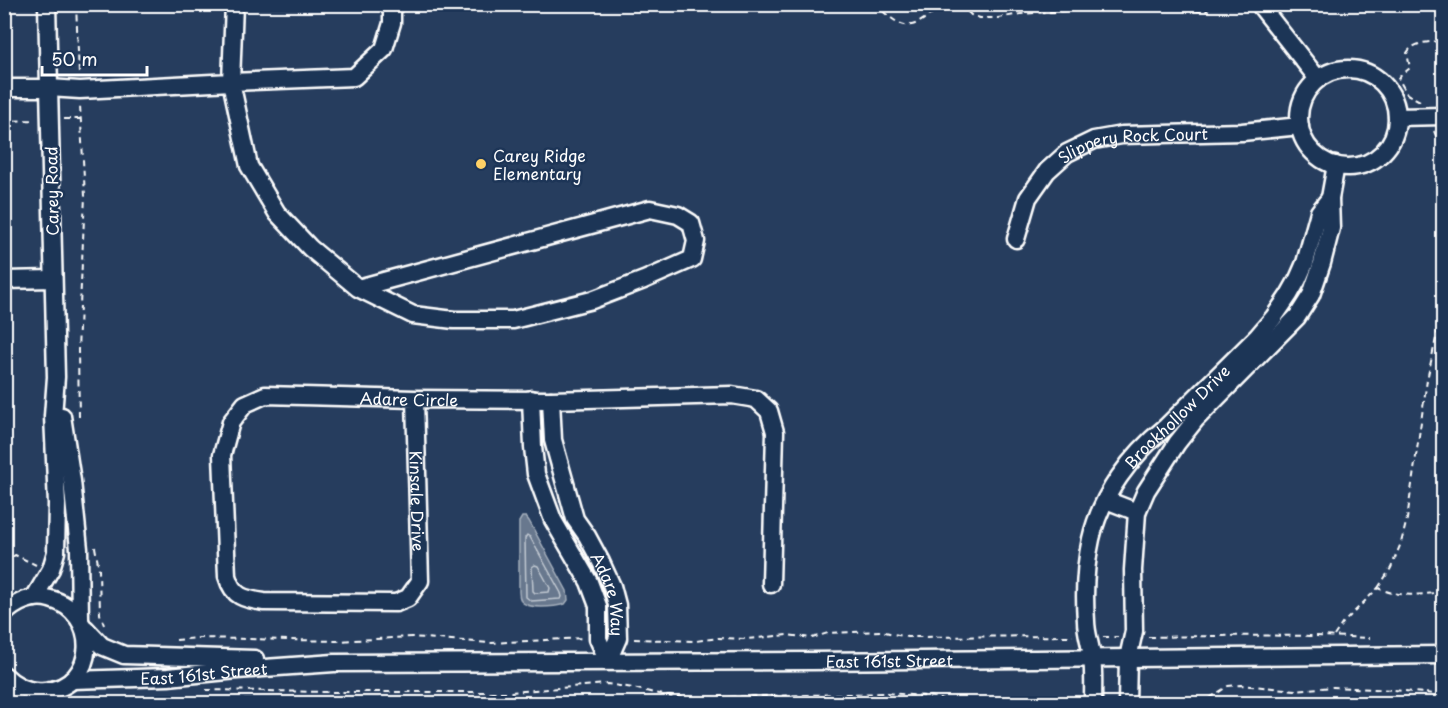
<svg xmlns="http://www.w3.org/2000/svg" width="1448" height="708" font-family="'Playpen Sans',sans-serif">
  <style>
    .green { fill: #425672; stroke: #a0aab8; stroke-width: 1.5 }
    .water { fill: #67788e; stroke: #a4aebb; stroke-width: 1.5 }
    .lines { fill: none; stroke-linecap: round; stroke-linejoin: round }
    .shore { stroke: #c2c9d2; stroke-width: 1.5 }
    .minor-casing { stroke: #fff; stroke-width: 21 }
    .path { stroke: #fff; stroke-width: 2; stroke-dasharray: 6 4.5; stroke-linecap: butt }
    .minor { stroke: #1d3557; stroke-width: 16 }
    .poi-dot { fill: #ffd166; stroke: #1d3557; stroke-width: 2 }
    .labels { text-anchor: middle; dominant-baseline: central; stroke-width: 5; stroke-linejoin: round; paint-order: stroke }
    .street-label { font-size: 16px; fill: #fff; stroke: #1d3557 }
    .poi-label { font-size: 16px; fill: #fff; stroke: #1d3557; text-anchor: start }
  </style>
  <rect width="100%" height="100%" fill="#263d5e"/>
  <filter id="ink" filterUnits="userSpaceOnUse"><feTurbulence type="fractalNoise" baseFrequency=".0167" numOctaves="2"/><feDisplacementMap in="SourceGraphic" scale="12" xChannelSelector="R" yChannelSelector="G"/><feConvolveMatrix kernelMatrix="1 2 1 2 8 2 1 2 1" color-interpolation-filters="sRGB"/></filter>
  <g filter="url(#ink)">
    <!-- green -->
    <path class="green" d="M405 699V704L110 703 126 701Z"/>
    <!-- water -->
    <path class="water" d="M522 517H526L529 521 567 591 568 600 565 604C555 607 528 610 521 601 520 599 519 595 519 592V522Z"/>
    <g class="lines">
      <!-- shore -->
      <g class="shore">
        <path d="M527 535 530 537 561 593 562 597 560 599 531 601 526 597 525 538Z"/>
        <path d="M535 565 538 566 550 588 549 592 535 593 533 591 532 567Z"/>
      </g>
      <defs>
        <g id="minor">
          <path d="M1259 4 1318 79"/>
          <circle cx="1348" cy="118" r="49"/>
          <path d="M4 88H49L80 90 231 82 234 4"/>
          <path d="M1397 117 1444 116"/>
          <path id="s1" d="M1016 239 1028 198 1047 171 1067 153 1094 140 1122 135 1242 132 1300 126"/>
          <path d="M4 280 53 279"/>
          <path d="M358 288 650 209 678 215 691 223 696 241 692 259 644 280 592 300 513 320H454L413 315 358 288 310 248 277 213 249 166 231 82 354 77 384 49 392 23V4"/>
          <path id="s2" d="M415 399 420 581 408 598 396 603 264 602C244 599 233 597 227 576L222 455 231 422 245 404 265 395 415 399 551 400 732 395 756 399 769 411 775 432 771 584"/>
          <path d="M531 399 533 447 536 474 553 520 589 582 598 606V639L608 661"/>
          <path id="s3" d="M551 400 553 440 575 519 587 536 601 562 612 586 617 605 618 638 608 661"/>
          <path d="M62 416 72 481 79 549 80 619"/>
          <path d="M1106 500 1137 512"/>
          <path d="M34 598 51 569 56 552 57 504 53 416 56 377 47 4"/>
          <path d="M4 614C16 602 34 594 50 599 101 612 98 687 45 691 29 693 16 687 4 675"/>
          <path d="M85 628 102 646 124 655 255 659"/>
          <path id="s4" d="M72 680 168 677 237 670 334 663 812 661 1444 655"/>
          <path d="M11 682 15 704"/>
          <path id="s5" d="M1093 704C1093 688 1094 672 1092 658 1091 645 1086 634 1086 621 1084 594 1085 566 1091 539 1101 495 1131 455 1166 427L1257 337 1274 317 1289 295 1298 279 1305 263 1319 212 1330 198"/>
          <path d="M1127 704 1128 658 1134 631 1133 570 1137 512 1146 491 1177 443 1196 419 1297 317 1311 295 1322 263 1331 228 1330 198 1336 165"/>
        </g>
      </defs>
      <!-- minor casing -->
      <use href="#minor" class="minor-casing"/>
      <!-- path -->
      <g class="path">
        <path d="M76 4 79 75"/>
        <path d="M875 4C907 34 911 31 943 4"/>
        <path d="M960 4 971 15 980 18H998L1021 14 1109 8 1145 10 1164 9 1177 6 1198 11H1206L1214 4"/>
        <path d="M1420 101 1407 94 1398 78 1410 68 1407 53C1414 41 1431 42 1444 41"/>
        <path d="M64 119H80"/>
        <path d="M4 121 35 120"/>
        <path d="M1434 131 1437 138 1444 141"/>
        <path d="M4 170 6 237"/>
        <path d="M79 417 78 350 85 196 80 105"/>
        <path d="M95 547 99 569 100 614 104 625"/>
        <path d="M4 563 15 555 36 565"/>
        <path d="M1378 588 1391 568 1401 543 1407 519 1427 380 1444 301"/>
        <path d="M1334 636 1342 624 1378 588C1397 597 1415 595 1436 593L1444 599"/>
        <path d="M1103 637H1118"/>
        <path d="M1148 637C1222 636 1296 634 1370 638"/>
        <path d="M634 639 696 641 718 638 747 639 787 635 812 638 828 633 881 631 907 637 1073 636"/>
        <path d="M176 640 199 638 337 641 412 637 490 643 583 638"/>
        <path d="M206 690 327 692H511L607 684 633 688 667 696 689 698 887 693 935 697 951 704"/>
        <path d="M83 704 92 696H98"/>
        <path d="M1201 704 1228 686 1241 685 1295 690 1333 687 1394 690 1444 695"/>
      </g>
      <!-- minor -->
      <use href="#minor" class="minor"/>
    </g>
  </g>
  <!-- markers -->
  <circle class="poi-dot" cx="481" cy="164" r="6"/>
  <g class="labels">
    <!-- street labels -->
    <g class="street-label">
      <text stroke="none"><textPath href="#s1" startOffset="170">Slippery Rock Court</textPath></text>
      <text transform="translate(51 191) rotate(-91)">Carey Road</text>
      <text stroke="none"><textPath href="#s2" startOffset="741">Adare Circle</textPath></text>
      <text stroke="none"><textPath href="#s5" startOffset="318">Brookhollow Drive</textPath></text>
      <text stroke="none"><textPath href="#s2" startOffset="102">Kinsale Drive</textPath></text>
      <text stroke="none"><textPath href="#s3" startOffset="206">Adare Way</textPath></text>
      <text stroke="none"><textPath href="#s4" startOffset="818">East 161st Street</textPath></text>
      <text stroke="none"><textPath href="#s4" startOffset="132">East 161st Street</textPath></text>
    </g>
    <!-- poi labels -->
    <g class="poi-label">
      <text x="493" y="155">Carey Ridge<tspan x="493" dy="18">Elementary</tspan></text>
    </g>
  </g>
  <!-- margin -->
  <rect width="1448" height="708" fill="none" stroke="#1d3557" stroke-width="24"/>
  <rect x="12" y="12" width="1424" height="684" fill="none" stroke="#fff" stroke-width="2" filter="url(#ink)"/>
  <!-- scale -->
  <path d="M42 66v9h105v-9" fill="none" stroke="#ffffff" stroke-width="3"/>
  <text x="51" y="66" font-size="18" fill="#ffffff" stroke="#1d3557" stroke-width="4.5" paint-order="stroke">50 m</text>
</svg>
